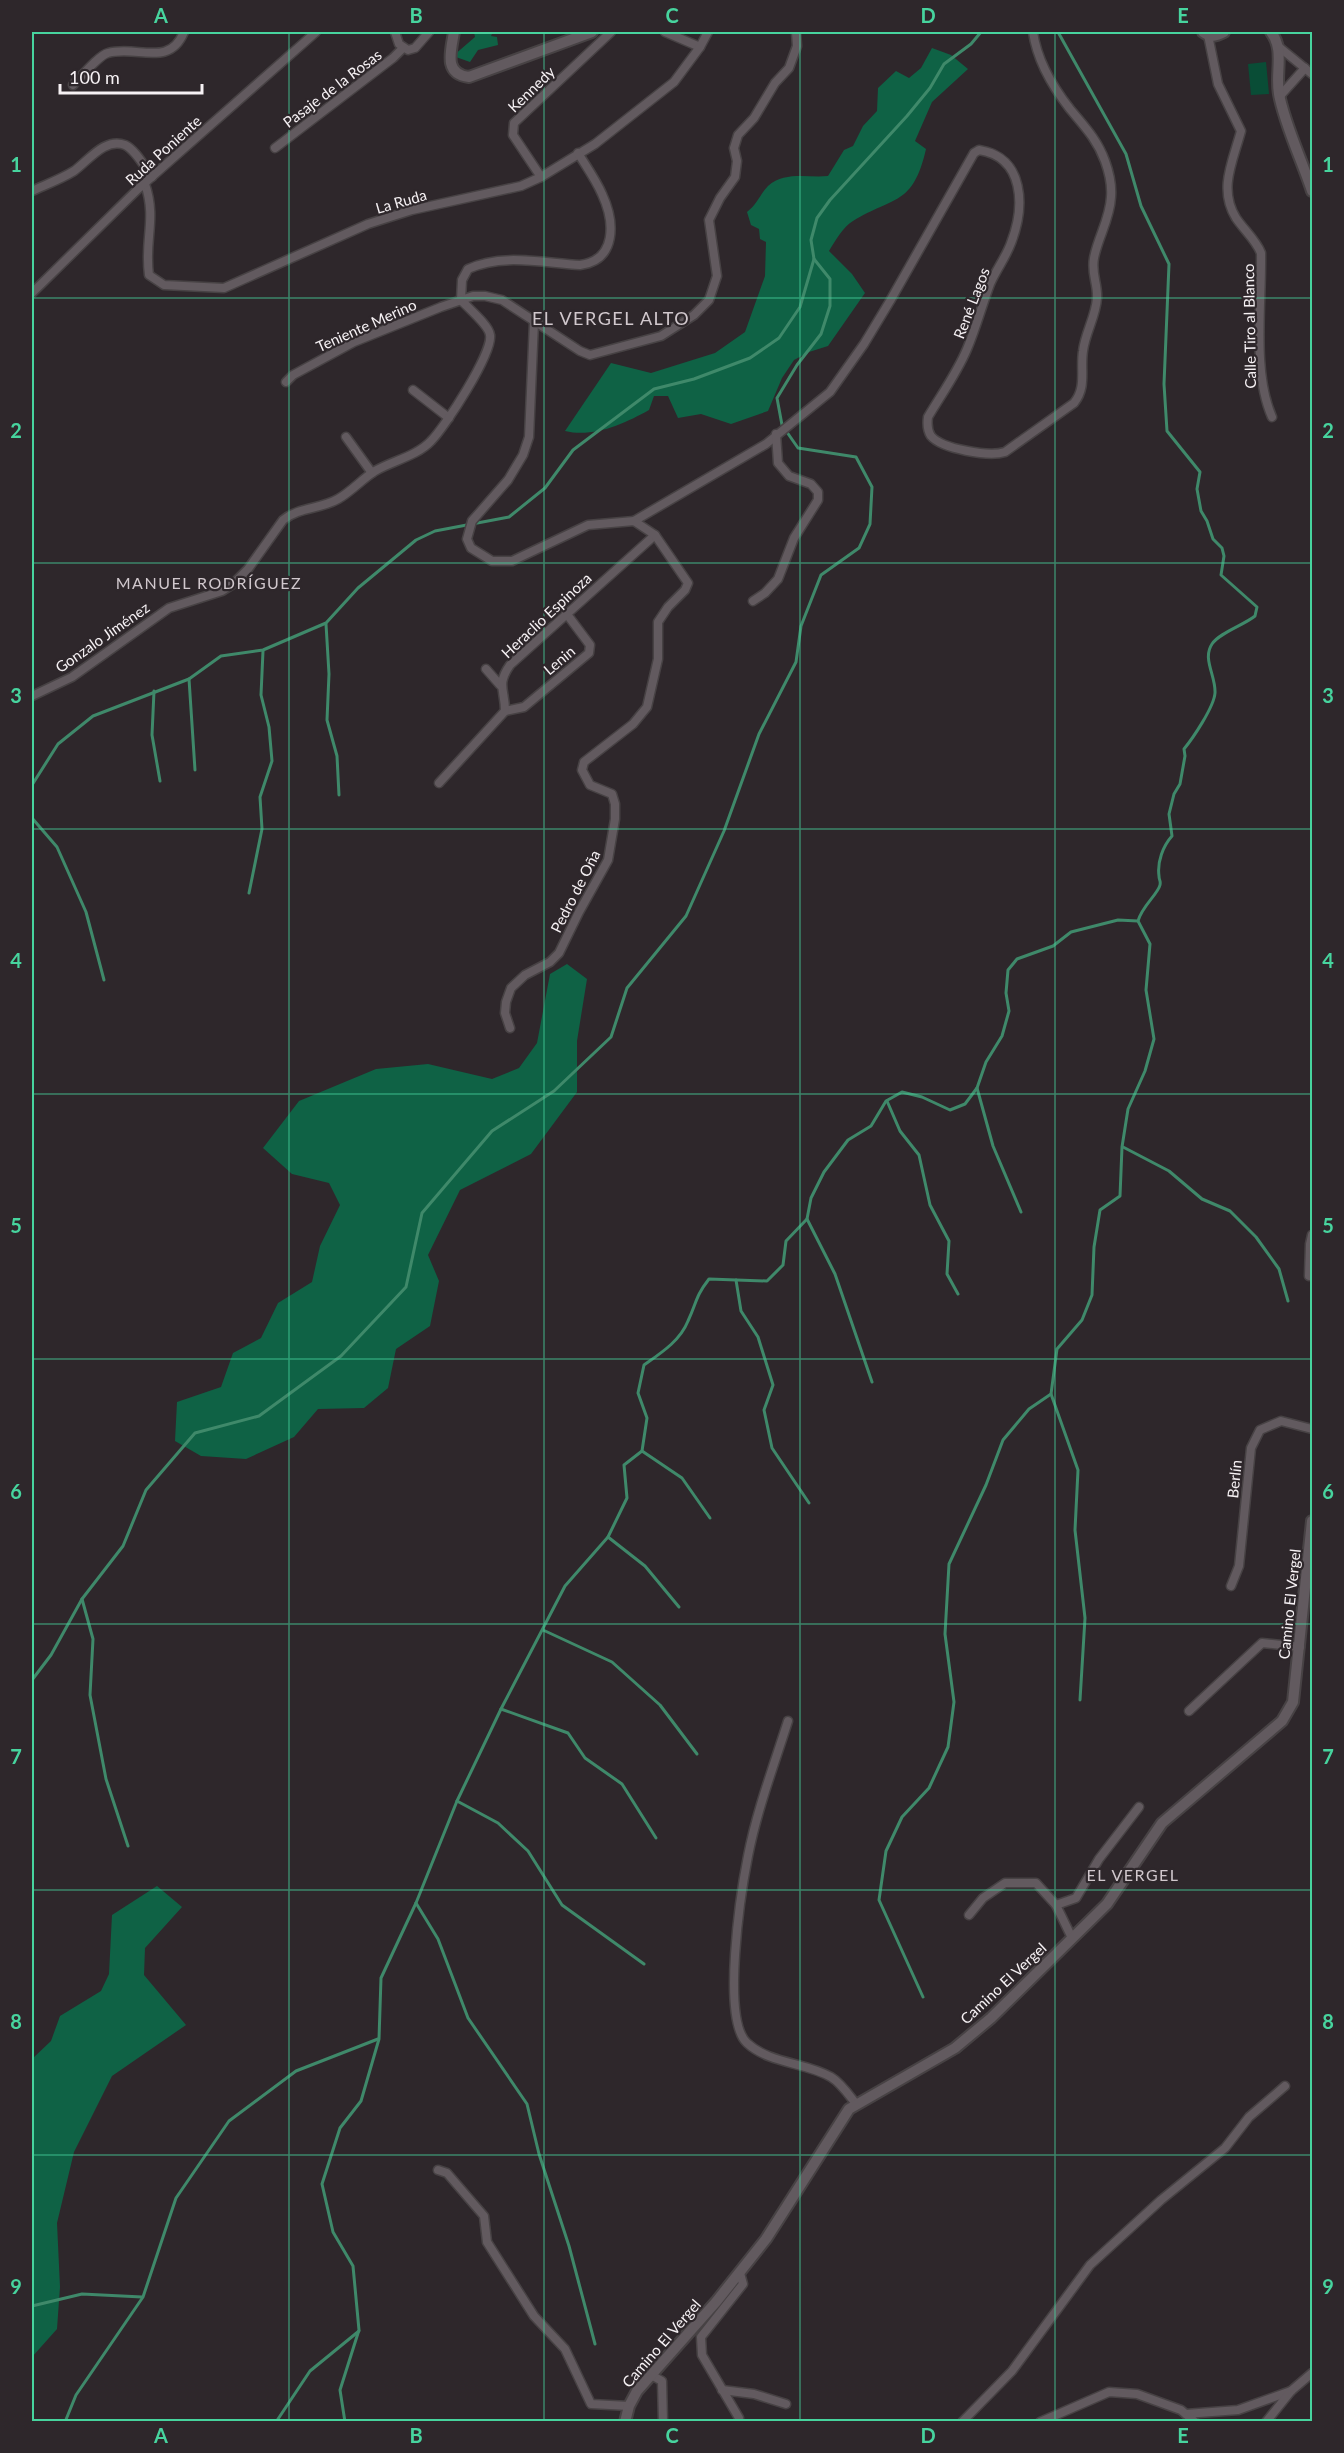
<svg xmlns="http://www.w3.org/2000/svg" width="1344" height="2453" font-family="Lato,sans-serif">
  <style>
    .green { fill: #094d36 }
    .forest { fill: #0f6245 }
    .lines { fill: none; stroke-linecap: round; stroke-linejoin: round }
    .stream { stroke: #3f896a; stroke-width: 3 }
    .minor-casing { stroke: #474244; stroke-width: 11 }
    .tertiary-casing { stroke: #474244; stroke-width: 14 }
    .minor { stroke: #625a5f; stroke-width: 8 }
    .tertiary { stroke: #625a5f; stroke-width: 10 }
    .grid { fill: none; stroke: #47d49e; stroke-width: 1.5; stroke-opacity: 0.55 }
    .labels { text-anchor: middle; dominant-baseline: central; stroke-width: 4.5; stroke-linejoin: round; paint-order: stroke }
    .street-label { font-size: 15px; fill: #f6f1f4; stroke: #2e272b }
    .neighbourhood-label { font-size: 16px; letter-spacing: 1.5px; fill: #d1c8cd; stroke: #2e272b }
    .quarter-label { font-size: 18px; letter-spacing: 1.5px; fill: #d1c8cd; stroke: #2e272b }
    .neatline { fill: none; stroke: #47d49e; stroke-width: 2 }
    .grid-label { font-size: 20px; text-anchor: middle; font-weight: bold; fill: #47d49e }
  </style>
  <rect width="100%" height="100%" fill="#2e272b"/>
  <!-- green -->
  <path class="green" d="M1266 62 1269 94 1251 95 1248 64Z"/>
  <!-- forest -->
  <g class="forest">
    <path d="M474 32H493L491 36 497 37 498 45 478 50 470 62 453 56 475 37Z"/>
    <path d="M932 48 951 55 968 69 932 102 915 141 926 149C913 206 894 196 853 221 843 227 835 241 829 251L852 274 865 293 828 346 809 352 794 360 782 378 768 411 731 424 701 414 678 418 668 396H654L649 410C624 424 593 438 565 431L611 363 651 373 715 353 745 332 765 276 766 242 760 239 759 229 751 225 747 212C758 203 760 194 768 186 785 171 807 178 828 176L844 150 853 146 863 126 877 111 878 88 896 71 909 78 921 68Z"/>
    <path d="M567 964 587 979 577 1041V1092L531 1154 460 1190 428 1255 439 1281 430 1326 396 1349 388 1388 364 1408 318 1409 294 1437 246 1459 201 1456 175 1441 177 1402 221 1387 233 1353 261 1338 278 1303 312 1282 320 1246 340 1205 329 1183 292 1174 263 1148 299 1101 376 1069 428 1064 492 1079 519 1068 537 1043 550 974Z"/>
    <path d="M157 1886 182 1907 145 1948 144 1975 186 2025 112 2076 74 2152 57 2223 60 2287 57 2329 32 2357V2059L51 2041 60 2016 101 1991 109 1974 112 1915Z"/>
  </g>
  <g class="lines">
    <!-- stream -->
    <g class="stream">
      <path d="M326 624 329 674 327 720 337 756 339 795"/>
      <path d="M189 679 195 770"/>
      <path d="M154 691 152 735 160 781"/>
      <path d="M32 785 58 744 93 716 189 679 221 656 263 650 326 623 358 588 416 540 435 531 509 517 545 488 573 450 654 389 694 379 750 358 779 338 800 307 814 259"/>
      <path d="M32 818 57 847 86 912 104 980"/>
      <path d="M249 893 262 829 260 797 272 761 269 727 261 695 263 651"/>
      <path d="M977 1088 993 1146 1021 1212"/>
      <path d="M887 1101 900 1131 919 1155 930 1205 949 1241 947 1274 958 1294"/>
      <path d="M1123 1147 1169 1171 1202 1199 1230 1211 1256 1237 1279 1269 1288 1301"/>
      <path d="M807 1219 835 1274 872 1382"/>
      <path d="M736 1280 741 1311 758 1337 773 1385 764 1410 772 1448 809 1503"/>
      <path d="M1051 1394 1078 1470 1075 1530 1085 1618 1080 1700"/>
      <path d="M642 1451 682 1478 710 1518"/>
      <path d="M608 1537 645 1566 679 1607"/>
      <path d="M82 1599 93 1639 90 1695 106 1779 128 1846"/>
      <path d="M543 1630 612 1662 660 1705 697 1754"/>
      <path d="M32 1680 51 1655 82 1599 123 1546 146 1490 195 1433 259 1416 341 1356 406 1287 422 1213 492 1131 554 1091 611 1037 627 988 686 916 724 831 759 734 796 662 801 626 821 575 859 548 870 524 872 487 856 457 798 448 782 425 777 398 797 365 821 334 830 306V279L814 259 811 240 817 218 830 200 907 116 930 88 944 64 971 44 981 32"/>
      <path d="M501 1709 568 1733 585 1758 622 1784 656 1838"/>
      <path d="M457 1801 498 1823 528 1851 562 1905 644 1964"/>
      <path d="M416 1903 438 1939 468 2018 527 2104 539 2154 569 2246 595 2344"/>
      <path d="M923 1997 879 1900 886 1851 902 1817 929 1788 948 1747 954 1702 945 1634 949 1564 986 1485 1003 1440 1029 1409 1051 1394 1057 1349 1082 1320 1092 1295 1094 1247 1100 1210 1120 1196 1122 1147 1128 1109 1145 1071 1154 1039 1146 990 1150 944 1138 921C1142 906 1158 894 1160 885 1161 880 1159 881 1159 876 1157 862 1163 846 1172 836L1169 814 1174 794 1180 784 1185 756 1184 749C1193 738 1214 707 1215 693 1216 676 1202 659 1212 644 1219 633 1244 625 1255 616L1257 607 1221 575 1224 556 1222 548 1213 539 1207 521 1201 511 1197 489 1200 472 1167 431 1164 384 1169 264 1141 206 1126 154 1058 32"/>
      <path d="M32 2306 82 2294 142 2297"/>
      <path d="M65 2422 76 2395 143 2297 176 2198 229 2121 296 2071 378 2039"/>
      <path d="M276 2422 310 2371 359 2331"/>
      <path d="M345 2422 340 2390 359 2330 353 2266 333 2232 322 2184 340 2128 361 2101 379 2039 381 1978 416 1903 457 1801 501 1709 565 1586 608 1537 627 1498 624 1465 642 1451 647 1418 638 1393 644 1365C661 1353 680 1341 688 1321 697 1302 695 1297 709 1279L767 1281 783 1265 786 1241 807 1219 811 1198 824 1172 848 1140 871 1126 886 1101 902 1092 922 1097 950 1110 965 1104 977 1088 986 1062 1002 1036 1009 1011 1006 993 1008 970 1017 959 1053 946 1071 932 1118 920 1138 921"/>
    </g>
    <defs>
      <g id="minor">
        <path d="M395 32 399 44 408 50 415 48 429 32"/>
        <path d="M665 32 700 47"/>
        <path d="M1208 35 1218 84 1241 131C1233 161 1218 189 1236 218 1244 230 1256 240 1261 253 1262 303 1252 372 1272 417"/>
        <path d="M1279 47 1312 74"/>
        <path d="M73 85C81 77 99 55 108 53 138 45 169 68 184 32"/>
        <path d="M1279 97 1305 68"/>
        <path d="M275 148 393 58 403 48"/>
        <path d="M541 177 513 135 514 123 611 32"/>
        <path d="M145 184C157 219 144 240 149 275L164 285 224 288 368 224 412 210 521 186 541 177 595 144 674 82 700 47 708 32"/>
        <path d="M32 191C45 185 61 179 74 171 88 161 105 137 125 145 136 150 145 168 152 177"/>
        <path d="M32 293 138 189 316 32"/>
        <path d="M461 300 462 280 468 269C502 253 543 263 580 265 617 260 615 222 602 194 596 180 586 166 578 153"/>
        <path d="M286 382 293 375 354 342 441 307 473 296H485L502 300 580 351 590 355 661 336 694 315 709 300 717 276 709 220 720 198 735 177 737 161 734 148 738 135 754 118 775 83 789 68 797 46 796 32"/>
        <path d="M413 390 449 418"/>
        <path d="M346 437 372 473"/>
        <path d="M634 521 766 444 830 392 864 344 890 301 974 153 979 150C1025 157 1025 207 1011 243 1006 257 996 270 990 284 982 305 976 328 967 349 957 373 941 395 928 417 927 424 927 430 931 436 942 449 989 457 1005 452L1074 403C1087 387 1080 370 1083 351 1085 333 1096 316 1097 298 1098 284 1091 274 1094 258 1098 237 1110 219 1111 197 1112 185 1109 172 1105 161 1097 139 1084 126 1070 109 1052 86 1037 60 1033 32"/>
        <path d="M753 601 765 593 778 579 794 538 818 500V492L811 484 789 476 778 463 776 434"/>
        <path d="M486 669 500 685"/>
        <path d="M32 696 72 677 169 608 222 591 233 584 248 569 283 520C299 507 321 509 338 499 352 491 362 479 375 471 392 461 417 456 431 441 445 427 493 353 490 335 489 325 468 308 461 300"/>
        <path d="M505 711 524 707 589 653 590 645 566 613"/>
        <path d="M439 783 505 711C505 689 496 685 510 665L655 535"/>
        <path d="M510 1028 505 1013 506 1002 511 988 525 975 550 962 559 953 579 912 608 860 615 819V804L612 794 590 785 582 770 584 762 633 724 647 707 658 659V622L668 607 685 590 688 583 655 535 634 521 588 525 512 561H492L471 548 467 539 472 521 508 480 523 455 529 437 534 322"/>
        <path d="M1309 1276 1310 1244 1312 1235"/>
        <path d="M1231 1586 1239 1566 1251 1448 1260 1430 1281 1421 1312 1429"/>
        <path d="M1189 1711 1262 1643 1300 1647"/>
        <path d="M788 1721C774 1765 757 1810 748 1856 741 1891 721 2019 747 2043 770 2064 805 2062 831 2077 841 2083 849 2095 856 2104"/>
        <path d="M969 1915 983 1898 1005 1883H1036L1056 1905"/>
        <path d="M1072 1938 1056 1905 1076 1898 1099 1859 1139 1807"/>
        <path d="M438 2170 447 2173 484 2216 487 2242 534 2316 565 2349 591 2404 629 2406"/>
        <path d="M651 2375 662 2381 663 2422"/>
        <path d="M722 2390 754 2394 786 2404"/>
        <path d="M1186 2414 1238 2410 1291 2391"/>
        <path d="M738 2422 739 2418 702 2355 701 2337 743 2284 740 2273"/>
        <path d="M962 2422 1012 2371 1090 2265 1161 2200 1225 2148 1249 2117 1285 2086"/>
        <path d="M1040 2422 1109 2392 1137 2394 1181 2410 1195 2422"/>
        <path d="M1266 2422 1291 2391 1312 2373"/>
      </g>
      <g id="tertiary">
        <path d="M454 32C451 51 443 74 469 77L592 32"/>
        <path d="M1203 32C1211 38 1216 36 1224 32"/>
        <path d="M1271 32C1285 50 1275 72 1279 94 1284 123 1303 163 1312 191"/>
        <path d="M625 2422 629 2406 637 2391 716 2302 766 2239 849 2109 955 2048 991 2018 1107 1904 1162 1823 1282 1721 1293 1702 1312 1521"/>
      </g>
    </defs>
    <!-- minor casing -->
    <use href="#minor" class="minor-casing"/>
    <!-- tertiary casing -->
    <use href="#tertiary" class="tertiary-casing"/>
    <!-- minor -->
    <use href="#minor" class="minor"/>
    <!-- tertiary -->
    <use href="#tertiary" class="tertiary"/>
  </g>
  <!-- grid -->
  <path class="grid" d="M289 32V2422M544 32V2422M800 32V2422M1055 32V2422M32 298H1312M32 563H1312M32 829H1312M32 1094H1312M32 1359H1312M32 1624H1312M32 1890H1312M32 2155H1312"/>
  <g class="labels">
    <!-- street labels -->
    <g class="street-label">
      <text transform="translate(332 88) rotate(-37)">Pasaje de la Rosas</text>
      <text transform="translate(531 89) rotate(-44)">Kennedy</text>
      <text transform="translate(163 150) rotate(-42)">Ruda Poniente</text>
      <text transform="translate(401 201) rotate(-16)">La Ruda</text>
      <text transform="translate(971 303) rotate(-69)">René Lagos</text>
      <text transform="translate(366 325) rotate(-24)">Teniente Merino</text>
      <text transform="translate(1249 326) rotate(-91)">Calle Tiro al Blanco</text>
      <text transform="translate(546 615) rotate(-43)">Heraclio Espinoza</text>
      <text transform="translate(102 637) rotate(-35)">Gonzalo Jiménez</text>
      <text transform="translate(559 660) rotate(-40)">Lenin</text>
      <text transform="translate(575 891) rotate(-63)">Pedro de Oña</text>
      <text transform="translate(1234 1479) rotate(-84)">Berlín</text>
      <text transform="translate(1289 1604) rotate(-84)">Camino El Vergel</text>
      <text transform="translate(1003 1983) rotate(-43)">Camino El Vergel</text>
      <text transform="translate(661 2343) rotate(-49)">Camino El Vergel</text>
    </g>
    <!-- neighbourhood labels -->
    <g class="neighbourhood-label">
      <text x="209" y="582">MANUEL RODRÍGUEZ</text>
      <text x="1133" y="1874">EL VERGEL</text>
    </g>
    <!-- quarter labels -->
    <g class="quarter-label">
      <text x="611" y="318">EL VERGEL ALTO</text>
    </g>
  </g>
  <!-- border -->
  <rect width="1344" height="2453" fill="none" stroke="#2e272b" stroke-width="66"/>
  <!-- scale -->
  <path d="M60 84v9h142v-9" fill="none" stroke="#f6f1f4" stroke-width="3"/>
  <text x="69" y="84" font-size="18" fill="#f6f1f4" stroke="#2e272b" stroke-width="4.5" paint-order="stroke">100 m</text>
  <rect x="33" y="33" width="1278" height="2387" class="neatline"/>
  <g class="grid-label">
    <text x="161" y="23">A</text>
    <text x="416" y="23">B</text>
    <text x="672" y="23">C</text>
    <text x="928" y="23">D</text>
    <text x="1183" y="23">E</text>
    <text x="16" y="172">1</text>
    <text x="1328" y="172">1</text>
    <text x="16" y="438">2</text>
    <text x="1328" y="438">2</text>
    <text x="16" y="703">3</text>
    <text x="1328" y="703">3</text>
    <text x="16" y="968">4</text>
    <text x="1328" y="968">4</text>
    <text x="16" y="1233">5</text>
    <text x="1328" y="1233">5</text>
    <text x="16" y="1499">6</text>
    <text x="1328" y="1499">6</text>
    <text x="16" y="1764">7</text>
    <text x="1328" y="1764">7</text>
    <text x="16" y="2029">8</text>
    <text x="1328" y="2029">8</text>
    <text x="16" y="2294">9</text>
    <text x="1328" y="2294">9</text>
    <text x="161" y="2443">A</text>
    <text x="416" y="2443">B</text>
    <text x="672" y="2443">C</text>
    <text x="928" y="2443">D</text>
    <text x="1183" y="2443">E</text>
  </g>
</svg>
